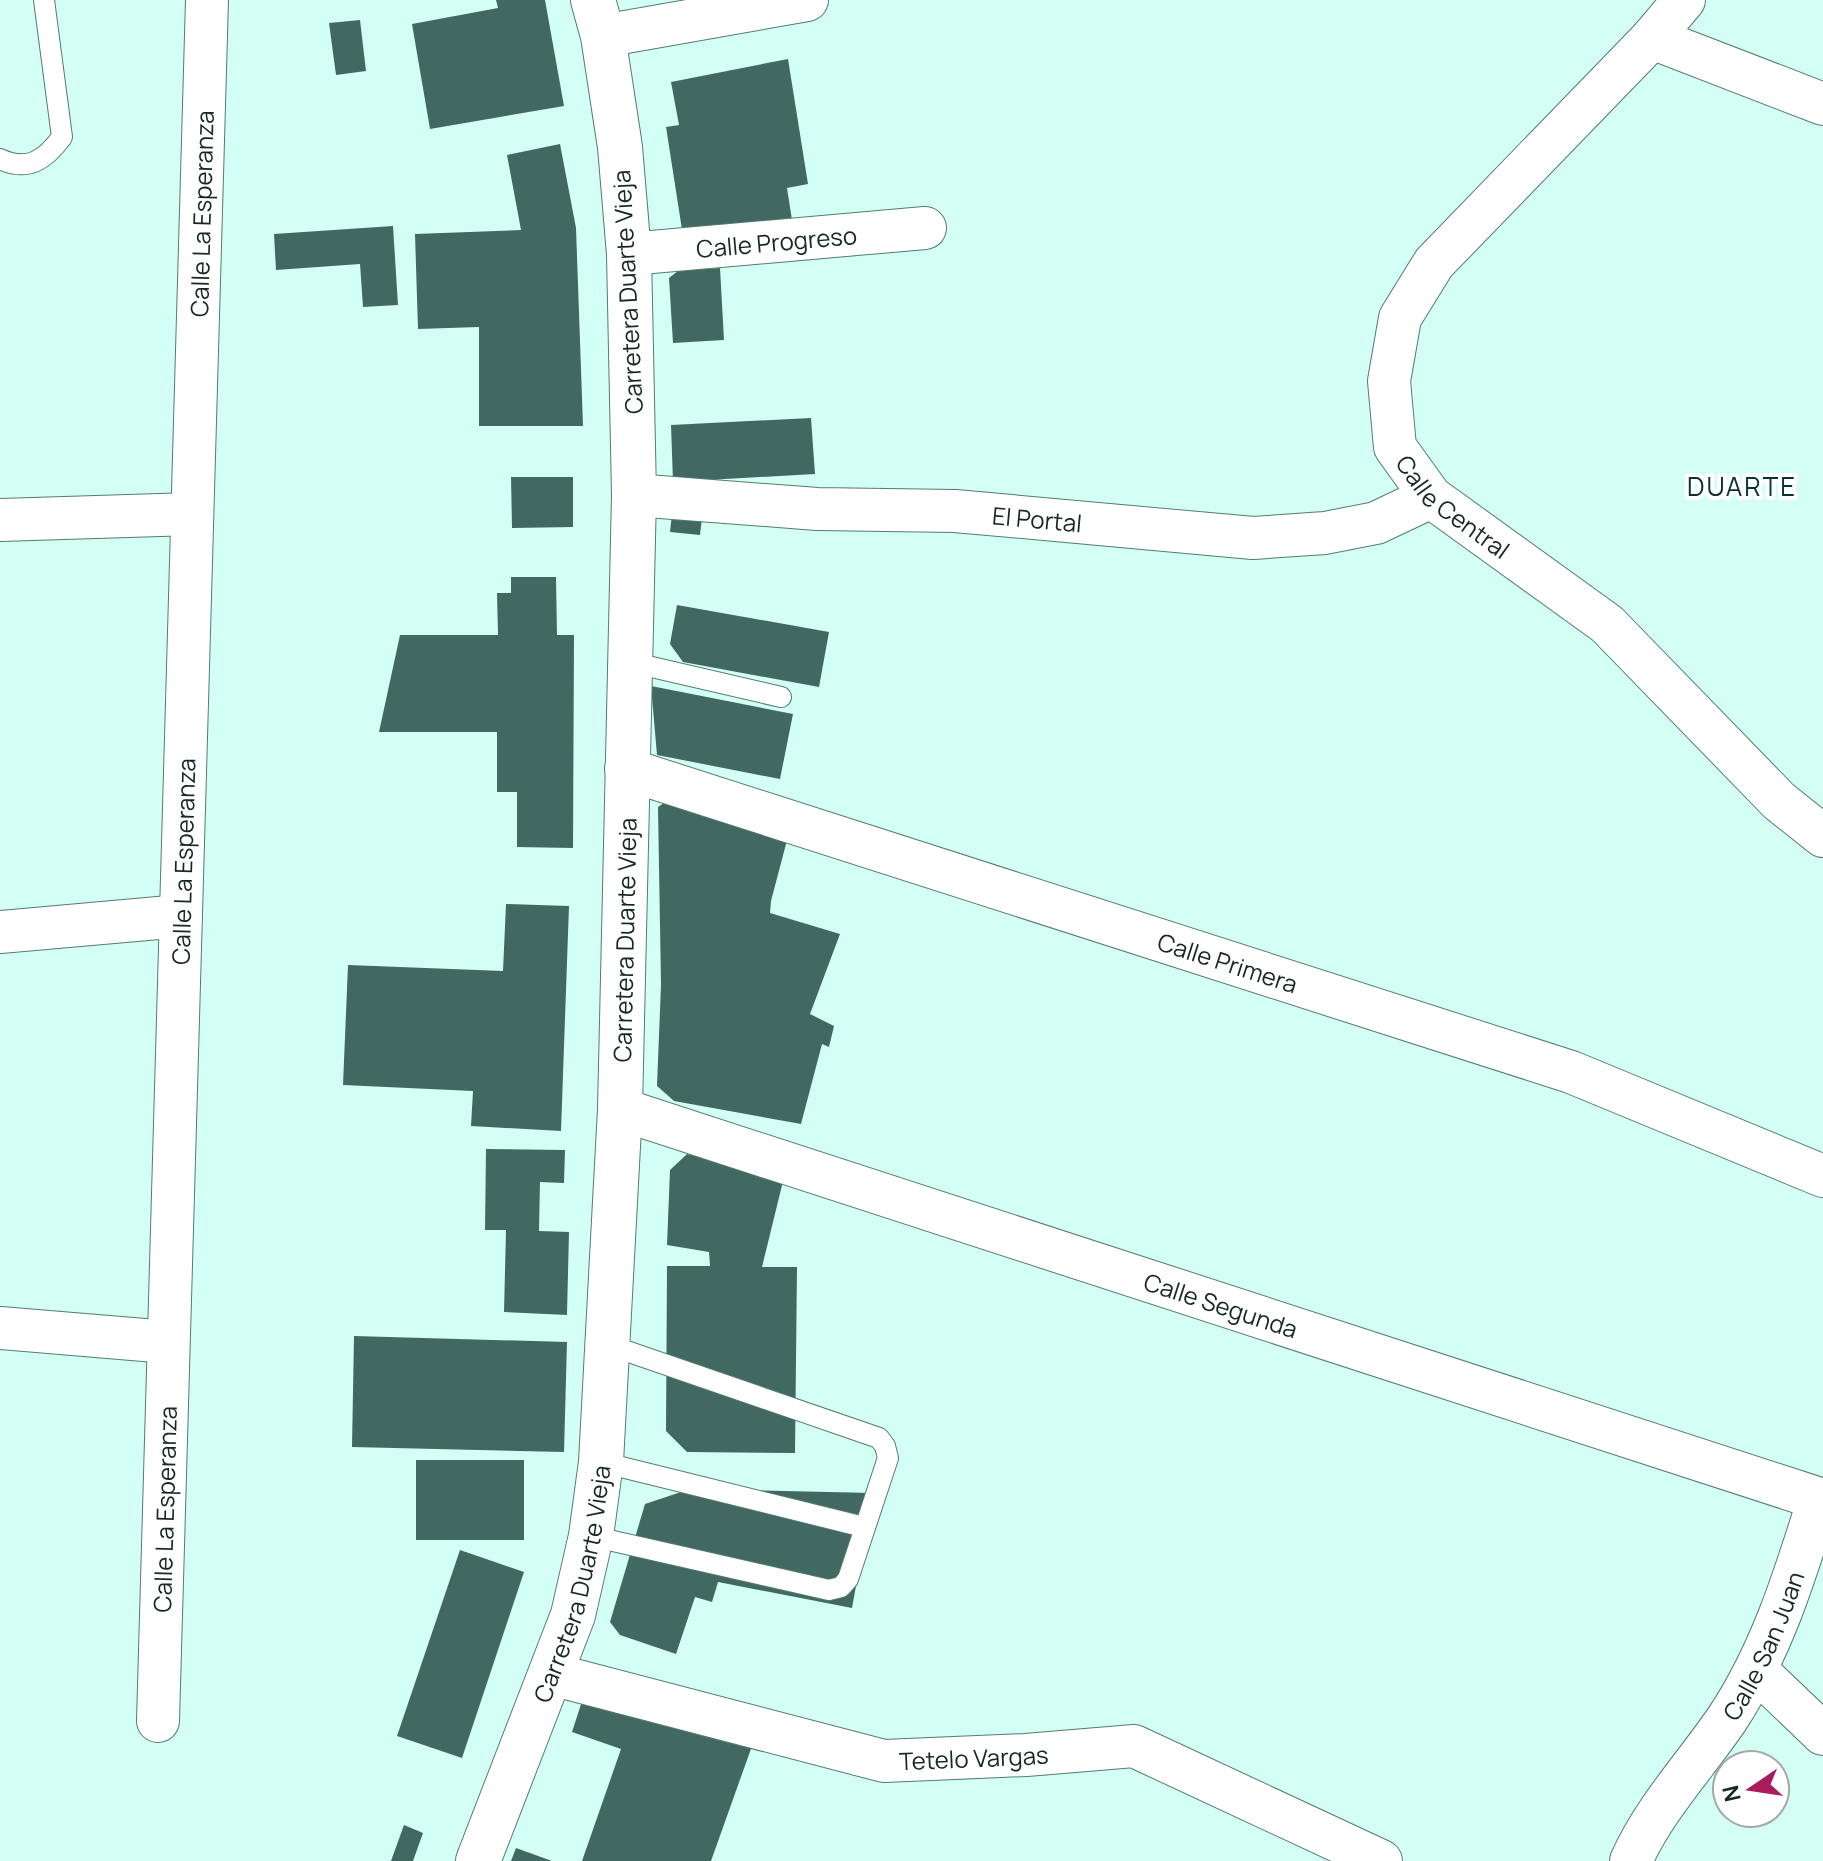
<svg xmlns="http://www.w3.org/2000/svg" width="1823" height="1861" font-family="Manrope,sans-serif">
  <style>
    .building { fill: #426961 }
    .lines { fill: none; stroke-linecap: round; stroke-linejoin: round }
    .service-casing { stroke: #537b73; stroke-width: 22 }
    .minor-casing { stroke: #537b73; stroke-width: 44 }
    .secondary-casing { stroke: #537b73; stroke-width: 46 }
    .service { stroke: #fff; stroke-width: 20 }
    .minor { stroke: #fff; stroke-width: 42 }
    .secondary { stroke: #fff; stroke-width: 44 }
    .labels { text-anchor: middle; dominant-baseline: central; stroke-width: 8; stroke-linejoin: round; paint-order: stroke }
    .street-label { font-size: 24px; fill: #162724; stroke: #fff }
    .neighbourhood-label { font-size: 26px; letter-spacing: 2px; fill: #08332c; stroke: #fff }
  </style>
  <rect width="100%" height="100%" fill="#d3fff5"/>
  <!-- building -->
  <g class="building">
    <path d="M496 0H545L564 106 430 129 412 24 498 8Z"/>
    <path d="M360 20 366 71 336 75 329 23Z"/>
    <path d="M788 59 808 184 787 188 792 220 683 236 666 127 679 125 671 82Z"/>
    <path d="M560 144 576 228 583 426H479V327L418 329 415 234 521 230 507 155Z"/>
    <path d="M393 226 398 305 363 307 360 264 276 270 274 234Z"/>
    <path d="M720 268 724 340 673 343 669 278 678 271Z"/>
    <path d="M811 418 815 474 673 482 671 425Z"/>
    <path d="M511 477H573V527L512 528Z"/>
    <path d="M704 501 700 535 670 532 673 505Z"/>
    <path d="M511 577H556L557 635H574L573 848 517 847V792H497V732H379L400 635H498L497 593H511Z"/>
    <path d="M677 605 829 632 819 687 683 662 670 644Z"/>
    <path d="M651 686 793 714 780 779 657 755Z"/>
    <path d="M676 795 791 825 771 901 770 913 840 934 810 1014 834 1026 829 1047 822 1044 801 1124 674 1101 657 1086 661 985 658 807Z"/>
    <path d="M506 904 569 906 561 1131 471 1126 473 1091 343 1085 348 965 503 971Z"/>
    <path d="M486 1149 565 1150 564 1183 540 1182 539 1231 569 1232 567 1315 504 1312 506 1230H485Z"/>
    <path d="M687 1154 785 1173 762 1267H797L795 1453 687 1452 666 1431 667 1266H710L709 1252 667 1245 670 1170Z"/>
    <path d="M354 1336 567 1342 564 1452 352 1447Z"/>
    <rect x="416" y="1460" width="108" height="80"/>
    <path d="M690 1489 873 1493 852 1608 718 1582 712 1602 695 1597 676 1654 620 1635 610 1622 645 1504Z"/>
    <path d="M460 1550 524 1572 462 1758 397 1736Z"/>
    <path d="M585 1692 752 1746 711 1861H582L621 1749 572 1732Z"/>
    <path d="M404 1825 423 1833 413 1861H391Z"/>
    <path d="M516 1848 552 1861H511Z"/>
  </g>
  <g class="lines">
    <defs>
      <g id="service">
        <path d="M0 159C28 172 45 160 62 137L44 0"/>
        <path d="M630 662 781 697"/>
        <path d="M601 1462 864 1527"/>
        <path d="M591 1536 829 1590 841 1587 848 1579 888 1458 885 1446 879 1438 606 1344"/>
      </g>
      <g id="minor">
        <path id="s1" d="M1684 0 1652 38 1434 263 1400 318 1389 381 1395 447 1431 497 1607 624 1779 801 1823 836"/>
        <path d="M603 36 807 0"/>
        <path d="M1652 38 1823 104"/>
        <path id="s2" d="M629 254 925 228"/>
        <path id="s3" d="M634 495 817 509 955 511 1253 538 1325 533 1376 523 1431 497"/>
        <path d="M0 520 192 514"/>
        <path id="s4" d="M626 769 1571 1072 1823 1176"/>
        <path d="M0 932 181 916"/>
        <path id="s5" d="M620 1109 1823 1500"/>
        <path d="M0 1328 168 1342"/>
        <path d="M1756 1670 1823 1734"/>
        <path id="s6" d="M551 1674 884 1761 1026 1755 1134 1746 1381 1861"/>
        <path id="s7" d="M158 1721 207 0"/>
        <path id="s8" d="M1631 1861C1654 1809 1695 1766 1727 1719 1772 1651 1795 1575 1819 1499"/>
      </g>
      <g id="secondary">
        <path id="s9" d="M478 1861 573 1615 591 1536 601 1462 620 1109 634 495 629 254 620 147 603 36 593 0"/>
      </g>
    </defs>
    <!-- service casing -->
    <use href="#service" class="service-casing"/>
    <!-- minor casing -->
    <use href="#minor" class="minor-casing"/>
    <!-- secondary casing -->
    <use href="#secondary" class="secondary-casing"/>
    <!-- service -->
    <use href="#service" class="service"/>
    <!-- minor -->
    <use href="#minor" class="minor"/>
    <!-- secondary -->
    <use href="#secondary" class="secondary"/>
  </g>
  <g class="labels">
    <!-- street labels -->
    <g class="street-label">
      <text stroke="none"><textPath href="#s7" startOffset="1508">Calle La Esperanza</textPath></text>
      <text stroke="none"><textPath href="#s2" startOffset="148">Calle Progreso</textPath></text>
      <text transform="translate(627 292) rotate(-93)">Carretera Duarte Vieja</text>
      <text stroke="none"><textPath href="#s1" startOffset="642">Calle Central</textPath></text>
      <text stroke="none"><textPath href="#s3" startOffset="404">El Portal</textPath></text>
      <text stroke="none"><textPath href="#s7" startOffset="860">Calle La Esperanza</textPath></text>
      <text stroke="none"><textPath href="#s9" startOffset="942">Carretera Duarte Vieja</textPath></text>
      <text stroke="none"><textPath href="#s4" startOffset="632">Calle Primera</textPath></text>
      <text stroke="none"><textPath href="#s5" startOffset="632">Calle Segunda</textPath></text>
      <text stroke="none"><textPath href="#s7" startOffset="212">Calle La Esperanza</textPath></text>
      <text stroke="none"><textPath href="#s9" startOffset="294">Carretera Duarte Vieja</textPath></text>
      <text stroke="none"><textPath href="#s8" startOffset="254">Calle San Juan</textPath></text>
      <text stroke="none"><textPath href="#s6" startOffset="434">Tetelo Vargas</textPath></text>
    </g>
    <!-- neighbourhood labels -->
    <g class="neighbourhood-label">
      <text x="1742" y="486">DUARTE</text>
    </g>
  </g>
  <!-- north arrow -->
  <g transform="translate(1751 1789) rotate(257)"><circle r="38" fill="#ffffff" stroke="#a2a9a7" stroke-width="2"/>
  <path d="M0-6L14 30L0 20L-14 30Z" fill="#a91c5c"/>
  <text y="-12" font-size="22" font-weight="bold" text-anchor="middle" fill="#162724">N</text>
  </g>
</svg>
